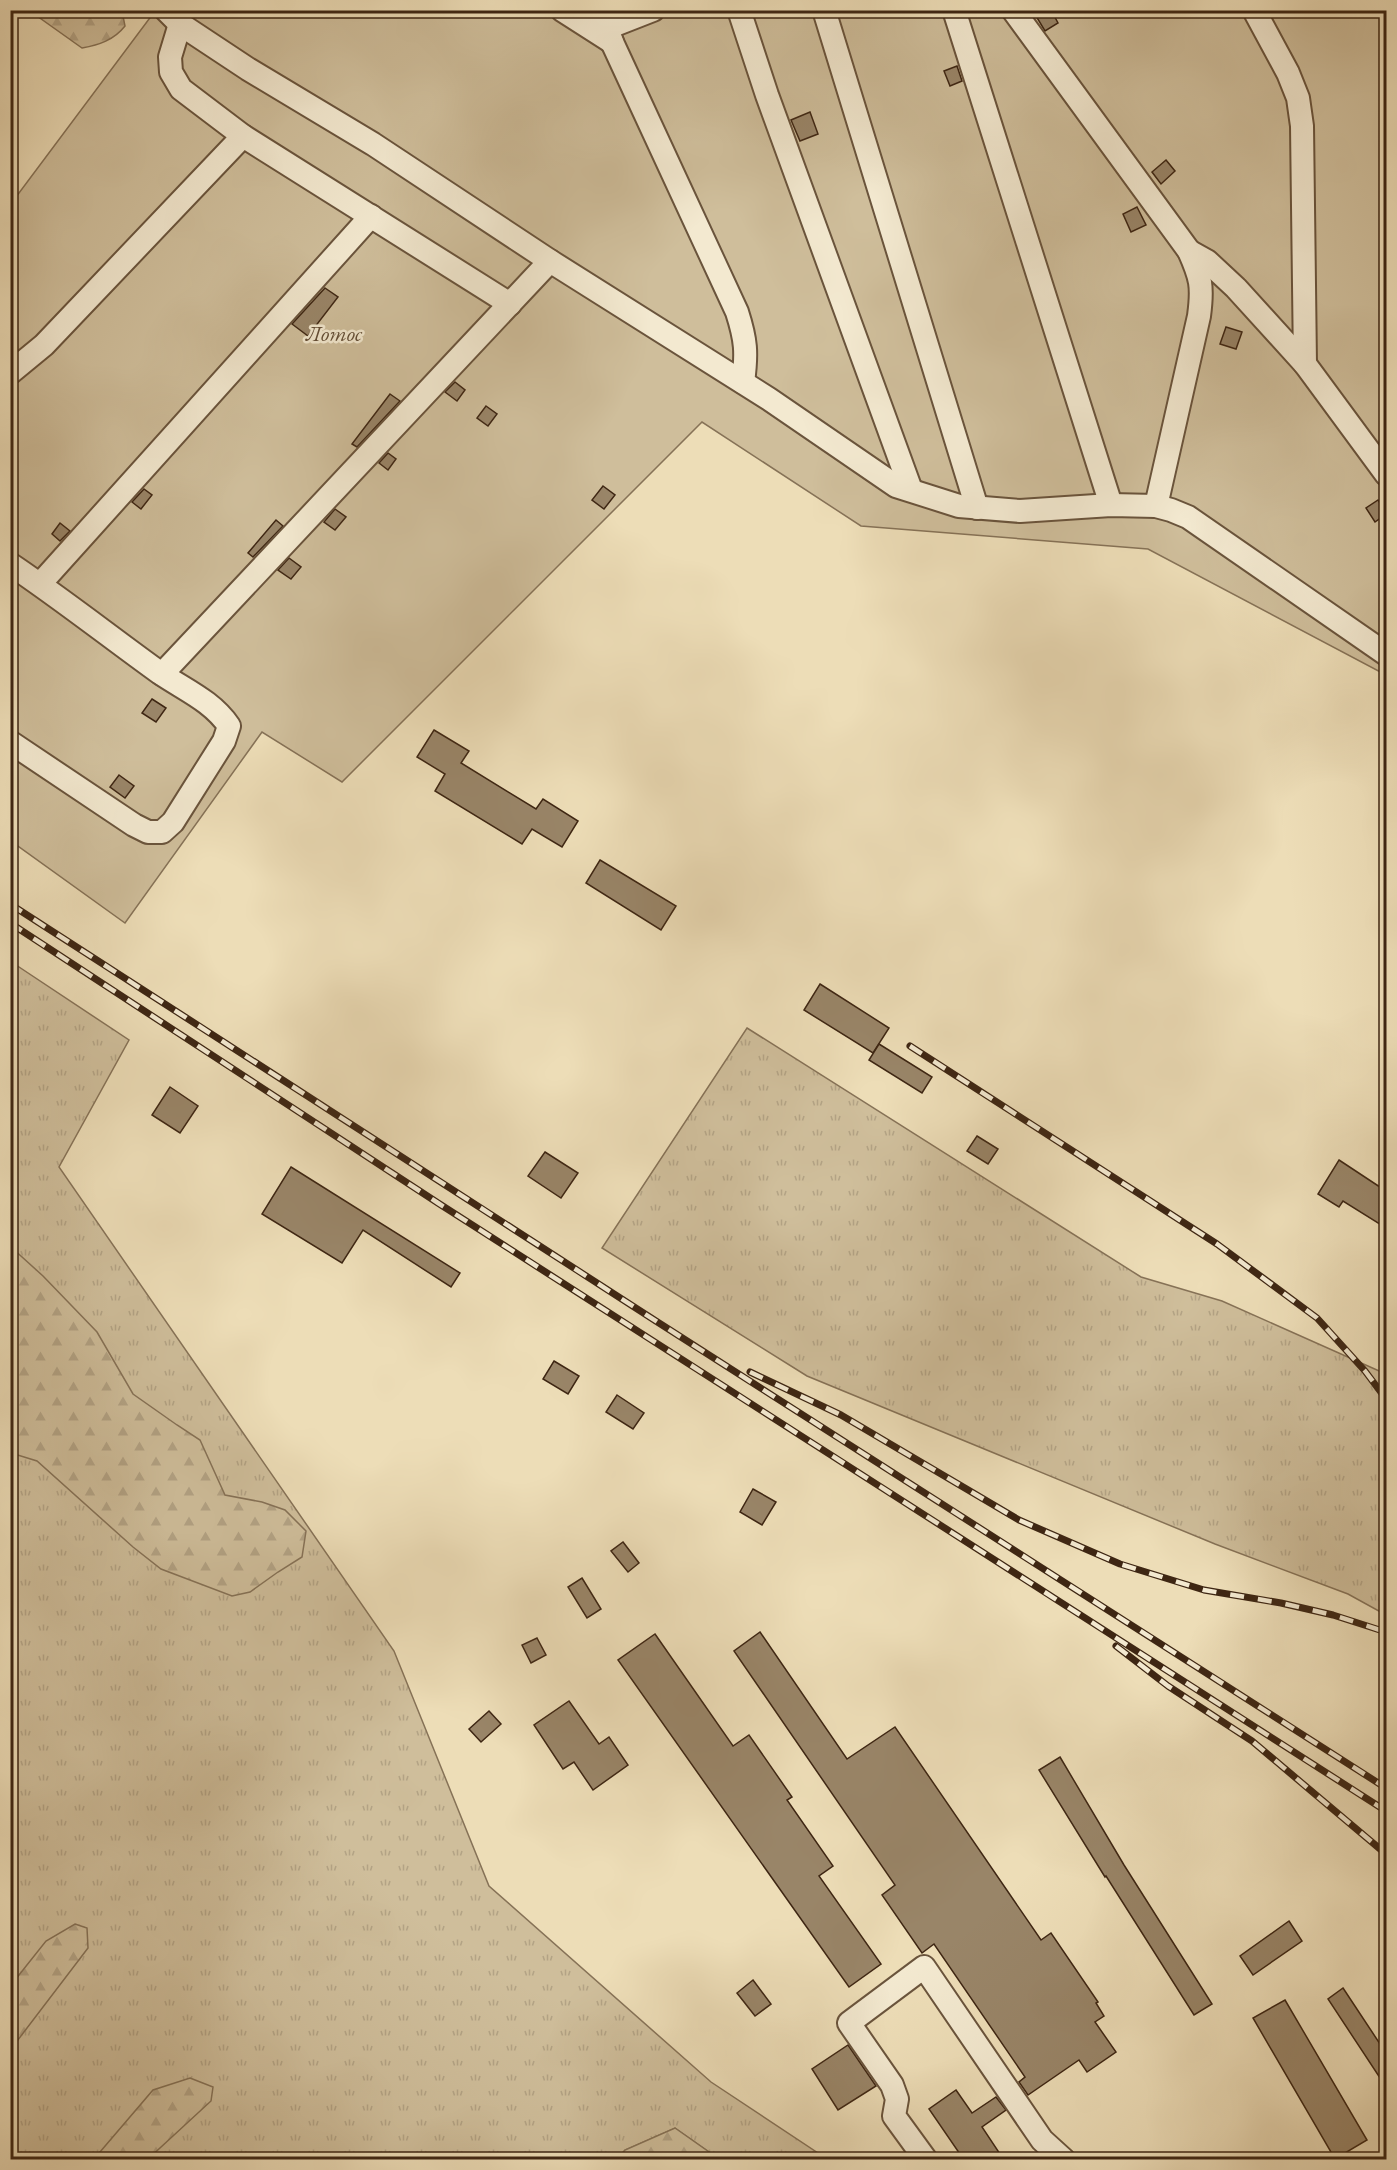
<svg xmlns="http://www.w3.org/2000/svg" width="1397" height="2170" font-family="'EB Garamond',serif">
  <style>
    .grass { fill: url(#grass-tufts); stroke: #867257; stroke-width: 1.5 }
    .forest { fill: url(#forest-firs); stroke: #867257; stroke-width: 1.5 }
    .garden { fill: #cfbe9b; stroke: #867257; stroke-width: 1.5 }
    .building { fill: #998568; stroke: #3e2613; stroke-width: 1.5 }
    .lines { fill: none; stroke-linecap: round; stroke-linejoin: round }
    .minor-casing { stroke: #6a543c; stroke-width: 26 }
    .minor { stroke: #f3e9d0; stroke-width: 22 }
    .rail-casing { stroke: #3e2613; stroke-width: 7 }
    .rail { stroke: #f3e9d0; stroke-width: 4.5; stroke-dasharray: 14; stroke-linecap: butt }
    .labels { text-anchor: middle; dominant-baseline: central; stroke-width: 5; stroke-linejoin: round; paint-order: stroke }
    .park-label { font-size: 22px; font-style: italic; fill: #624c35; stroke: #f3e9d0 }
  </style>
  <defs>
    <pattern id="grass-tufts" width="24" height="20" patternUnits="userSpaceOnUse" patternTransform="scale(1.5)"><rect width="24" height="20" fill="#cfbe9b"/><path d="M3 7l-1-3M5 7V3M7 7l1-3M15 17l-1-3M17 17v-4M19 17l1-3" fill="none" stroke="#b3a385"/></pattern>
    <pattern id="forest-firs" width="22" height="20" patternUnits="userSpaceOnUse" patternTransform="scale(1.5)"><rect width="22" height="20" fill="#cfbe9b"/><path d="M5 1l3.5 6h-7zM16 11l3.5 6h-7z" fill="#b3a385"/></pattern>
  </defs>
  <rect width="100%" height="100%" fill="#edddb7"/>
  <filter id="stains"><feTurbulence type="fractalNoise" baseFrequency=".00333" numOctaves="4"/><feColorMatrix values="0 0 0 0 .2 0 0 0 0 .09 0 0 0 0 .02 0 0 0 .5 -.17"/></filter>
  <radialGradient id="worn" r=".72"><stop offset=".6" stop-color="#630" stop-opacity="0"/><stop offset="1" stop-color="#630" stop-opacity=".3"/></radialGradient>
  <!-- grass -->
  <g class="grass">
    <path d="M10 961 129 1040 59 1167 394 1651 489 1886 711 2082 827 2159H719L675 2128 625 2150 617 2160 11 2159Z"/>
    <path d="M747 1028 1141 1277 1222 1301 1386 1374V1615L1348 1594 1215 1544 807 1376 602 1248Z"/>
  </g>
  <!-- forest -->
  <g class="forest">
    <path d="M30 11H122L125 26C114 40 99 45 82 48Z"/>
    <path d="M11 1247 43 1276 97 1332 133 1394 177 1425 200 1440 225 1495 262 1502 285 1510 306 1531 302 1557 278 1572 250 1592 232 1596 161 1569 133 1547 37 1461 11 1453Z"/>
    <path d="M75 1924 87 1928 88 1948 11 2049V1985L46 1941Z"/>
    <path d="M190 2078 213 2087 211 2101 148 2159H94L153 2090Z"/>
    <path d="M675 2128 719 2159H617L625 2150Z"/>
  </g>
  <!-- garden -->
  <path class="garden" d="M155 11H1386V675L1148 549 861 526 702 422 342 782 262 732 125 923 11 841 10 205Z"/>
  <!-- building -->
  <g class="building">
    <path d="M1044 10H1051L1058 23 1045 31 1036 16Z"/>
    <path d="M957 66 962 81 950 86 944 71Z"/>
    <path d="M810 112 818 134 800 141 791 120Z"/>
    <path d="M1166 160 1175 171 1161 184 1152 172Z"/>
    <path d="M1137 207 1146 225 1131 232 1123 214Z"/>
    <path d="M325 288 338 297 308 336 292 324Z"/>
    <path d="M1226 327 1242 332 1236 349 1220 344Z"/>
    <path d="M455 382 465 390 457 401 445 392Z"/>
    <path d="M390 394 400 401 357 447 352 444Z"/>
    <path d="M486 406 497 414 488 426 477 418Z"/>
    <path d="M388 453 396 459 388 470 379 463Z"/>
    <path d="M603 486 615 495 604 509 592 500Z"/>
    <path d="M144 489 152 495 141 509 132 502Z"/>
    <path d="M1378 500 1386 514 1375 522 1366 508Z"/>
    <path d="M335 509 346 517 335 530 324 522Z"/>
    <path d="M276 520 283 526 253 557 248 553Z"/>
    <path d="M60 523 70 531 60 541 52 534Z"/>
    <path d="M289 558 301 567 291 579 278 570Z"/>
    <path d="M152 699 166 708 156 722 142 713Z"/>
    <path d="M434 730 469 751 461 763 536 809 543 799 578 821 562 847 532 829 522 844 435 791 445 774 417 757Z"/>
    <path d="M119 775 134 786 125 798 110 787Z"/>
    <path d="M600 860 676 906 661 930 586 883Z"/>
    <path d="M820 984 889 1028 873 1053 804 1010Z"/>
    <path d="M879 1044 932 1077 922 1093 869 1060Z"/>
    <path d="M170 1087 198 1106 180 1133 152 1115Z"/>
    <path d="M977 1136 998 1149 988 1164 967 1151Z"/>
    <path d="M545 1152 578 1173 561 1198 528 1176Z"/>
    <path d="M1339 1160 1386 1191V1228L1343 1201 1339 1207 1318 1194Z"/>
    <path d="M291 1167 460 1273 451 1287 363 1230 342 1263 262 1214Z"/>
    <path d="M554 1361 579 1376 568 1394 543 1379Z"/>
    <path d="M617 1395 644 1413 633 1429 606 1412Z"/>
    <path d="M753 1489 776 1502 762 1525 740 1512Z"/>
    <path d="M623 1542 639 1563 628 1572 611 1551Z"/>
    <path d="M582 1578 601 1609 587 1618 568 1587Z"/>
    <path d="M760 1632 847 1759 895 1727 1041 1940 1051 1933 1098 2002 1096 2003 1104 2016 1095 2022 1116 2052 1087 2072 1079 2060 1028 2095 1019 2082 1025 2077 934 1944 922 1953 882 1895 895 1885 734 1651Z"/>
    <path d="M655 1634 733 1746 749 1735 792 1797 787 1800 833 1866 819 1876 881 1964 849 1987 618 1660Z"/>
    <path d="M537 1638 546 1655 531 1663 522 1645Z"/>
    <path d="M569 1701 599 1744 609 1737 628 1765 593 1790 574 1762 563 1769 534 1725Z"/>
    <path d="M489 1711 501 1724 481 1742 469 1729Z"/>
    <path d="M1060 1757 1124 1865 1212 2004 1194 2015 1106 1876 1105 1877 1039 1770Z"/>
    <path d="M1289 1921 1302 1941 1253 1975 1240 1956Z"/>
    <path d="M753 1980 771 2004 755 2016 737 1993Z"/>
    <path d="M1343 1988 1386 2053V2087L1328 1999Z"/>
    <path d="M1285 2000 1367 2140 1335 2159 1253 2018Z"/>
    <path d="M848 2045 876 2086 838 2110 812 2069Z"/>
    <path d="M956 2090 972 2113 996 2097 1006 2110 982 2127 1004 2160H964L929 2109Z"/>
  </g>
  <g class="lines">
    <defs>
      <g id="minor">
        <path d="M166 10 180 24 248 69 373 144 550 261 769 399 896 486 959 506 1020 511 1111 505 1156 506 1171 510 1188 517 1386 654"/>
        <path d="M562 10 612 42"/>
        <path d="M601 10 612 42 737 312C746 340 747 353 743 382"/>
        <path d="M739 10 767 95 911 490"/>
        <path d="M824 10 977 508"/>
        <path d="M954 10 1111 505"/>
        <path d="M1013 10 1189 251C1201 278 1203 286 1199 316L1156 506"/>
        <path d="M1254 10 1288 73 1298 98 1302 126 1305 364"/>
        <path d="M180 24 170 57 171 72 181 89 243 136 510 304"/>
        <path d="M607 28 653 10"/>
        <path d="M1189 251 1207 261 1236 288 1305 364 1386 474"/>
        <path d="M10 373 44 345 243 136"/>
        <path d="M10 564C62 599 110 637 160 673 185 690 212 701 229 726L224 741 173 822 162 832H148L134 825 10 742"/>
        <path d="M40 584 371 216"/>
        <path d="M162 674 550 261"/>
        <path d="M926 2160 894 2116 897 2099 892 2085 849 2023 924 1967 1042 2140 1064 2160"/>
      </g>
    </defs>
    <!-- minor casing -->
    <use href="#minor" class="minor-casing"/>
    <!-- minor -->
    <use href="#minor" class="minor"/>
    <defs>
      <g id="rail">
        <path d="M10 904 659 1323 1386 1788"/>
        <path d="M10 923 438 1203 1386 1811"/>
        <path d="M910 1046 1217 1244 1317 1318 1365 1371 1386 1399"/>
        <path d="M750 1372 841 1415 1019 1520 1120 1564 1204 1590 1281 1603 1333 1615 1386 1632"/>
        <path d="M1116 1646 1168 1686 1252 1741 1386 1854"/>
      </g>
    </defs>
    <!-- rail casing -->
    <use href="#rail" class="rail-casing"/>
    <!-- rail -->
    <use href="#rail" class="rail"/>
  </g>
  <g class="labels">
    <!-- park labels -->
    <g class="park-label">
      <text x="334" y="333">Лотос</text>
    </g>
  </g>
  <!-- margin -->
  <rect width="1397" height="2170" fill="none" stroke="#edddb7" stroke-width="36"/>
  <rect x="12" y="12" width="1373" height="2146" fill="none" stroke="#3e2613" stroke-width="3"/>
  <rect x="18" y="18" width="1361" height="2134" fill="none" stroke="#3e2613" stroke-width="1.5"/>
  <rect width="100%" height="100%" filter="url(#stains)"/>
  <rect width="100%" height="100%" fill="url(#worn)"/>
</svg>
